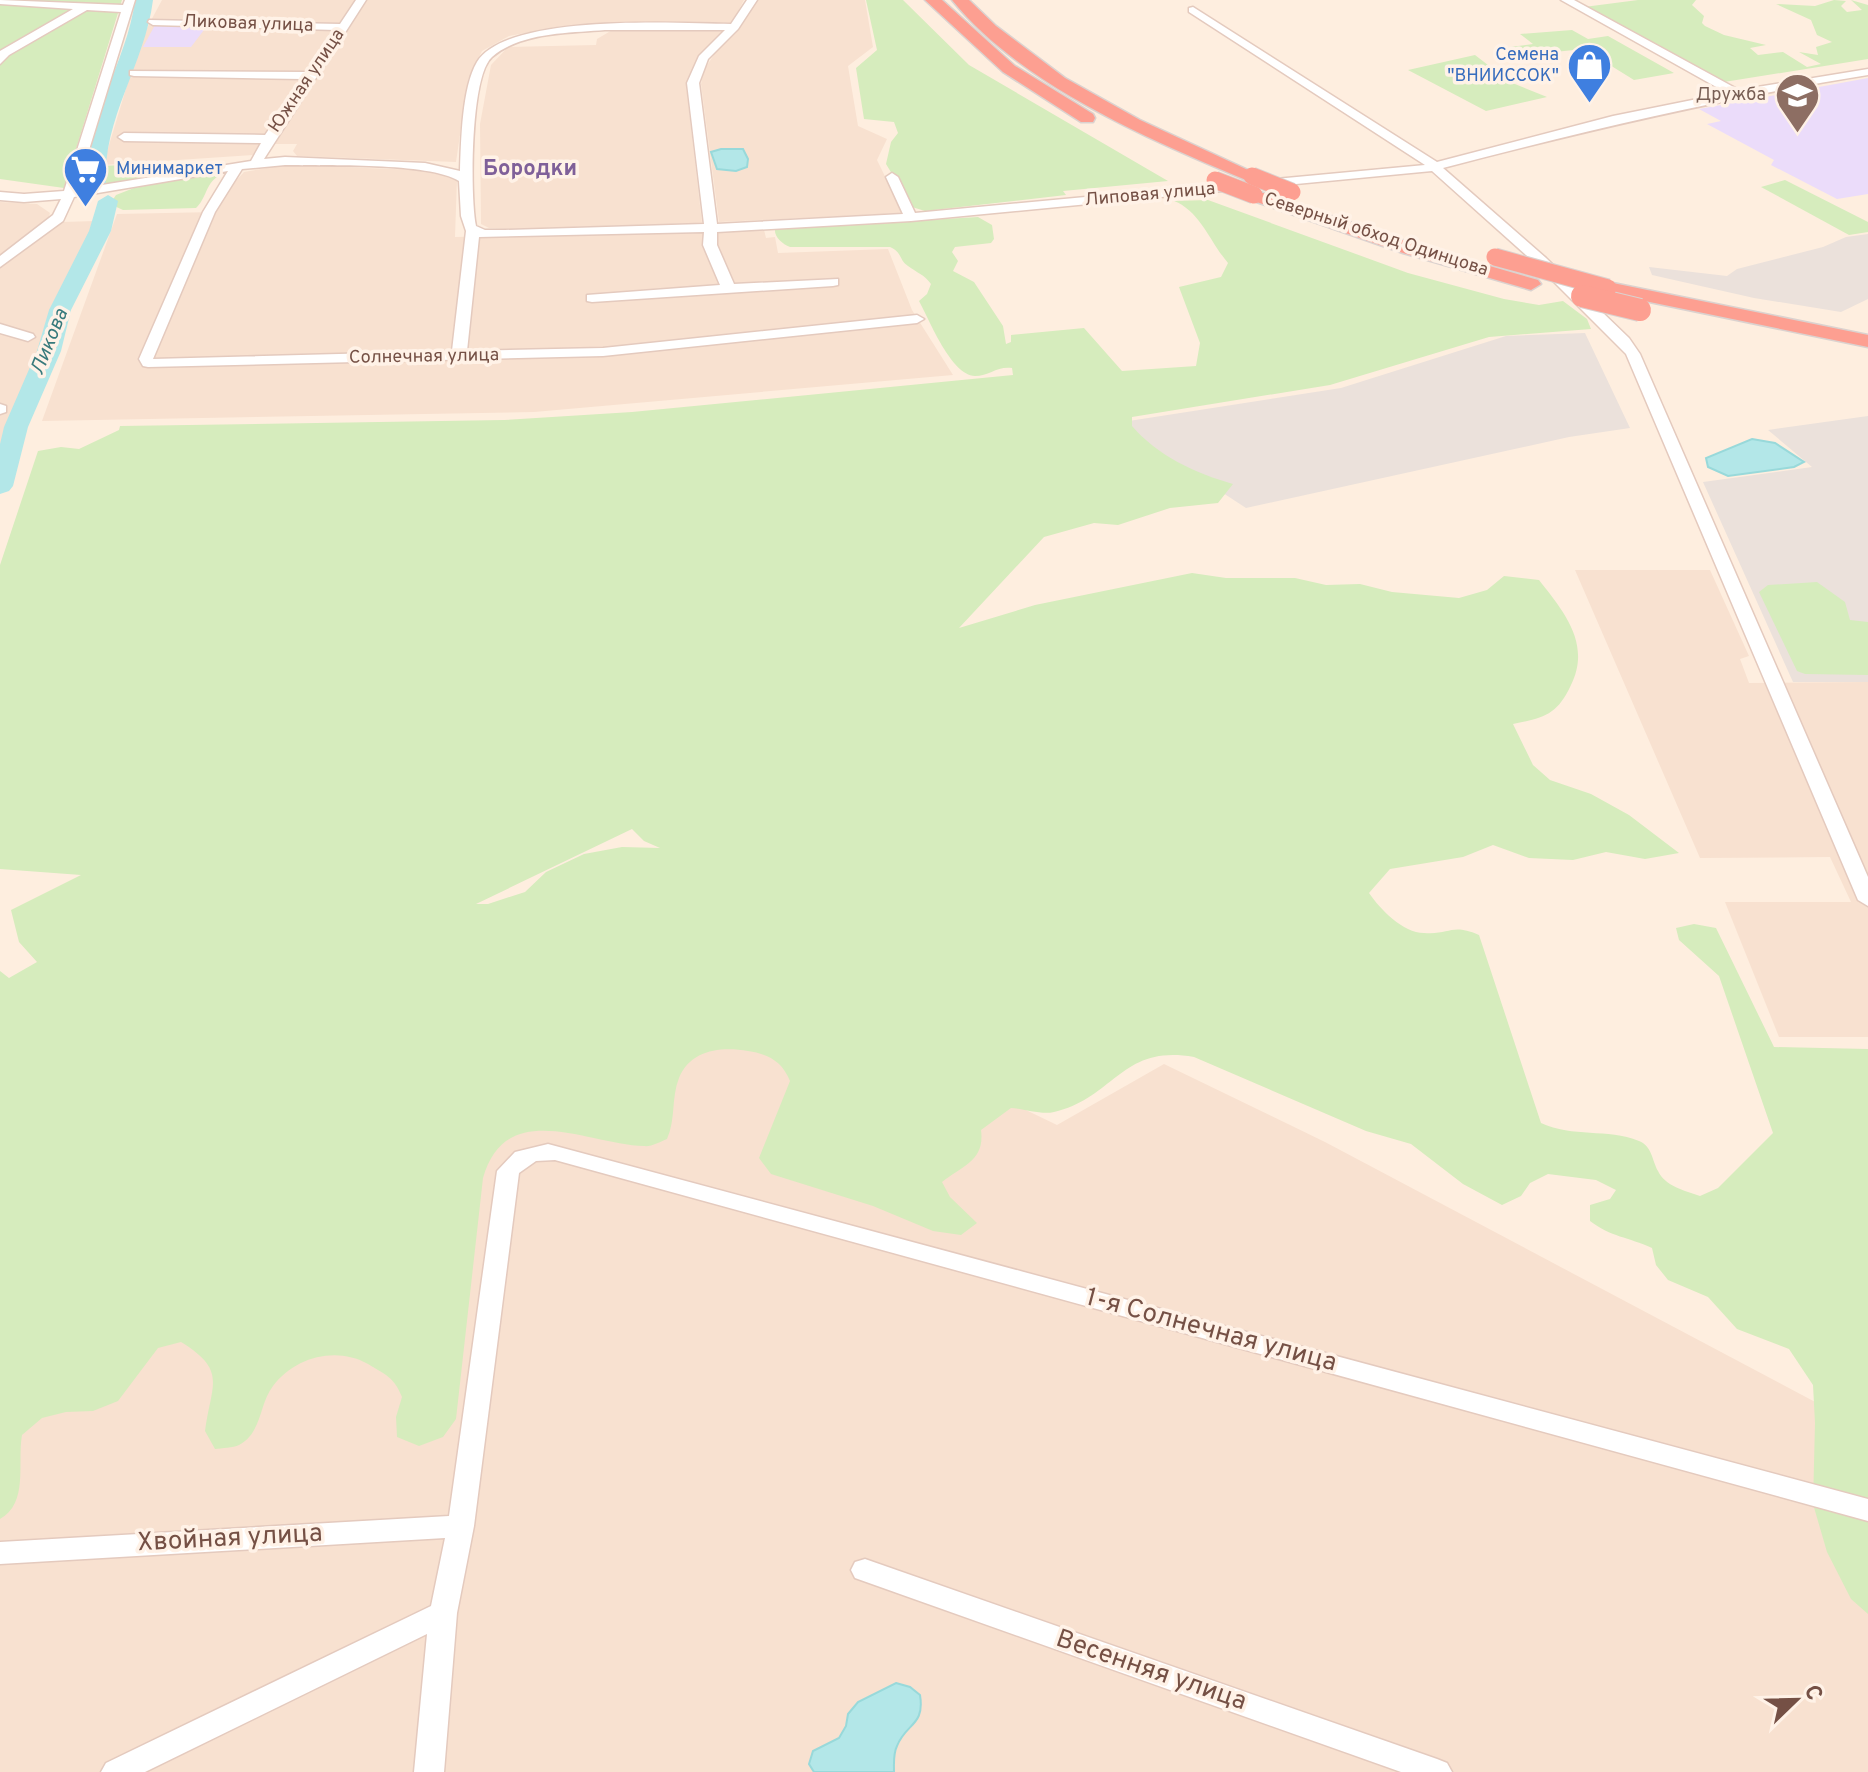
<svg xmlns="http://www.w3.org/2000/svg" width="1868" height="1772" font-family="Overpass,sans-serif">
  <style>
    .residential { fill: #f8e1d0 }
    .industrial { fill: #ebe1db }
    .education { fill: #ebdcfa }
    .green { fill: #d6ecbd; fill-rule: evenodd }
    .water { fill: #b3e7e8; stroke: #98d9da; stroke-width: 2 }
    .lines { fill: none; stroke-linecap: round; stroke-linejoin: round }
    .river { fill: #b3e7e8; fill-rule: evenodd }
    .minor-casing { stroke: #e4cabe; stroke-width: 3 }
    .highway-casing { stroke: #dbd2cf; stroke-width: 3 }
    .minor { fill: #fff; fill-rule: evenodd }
    .highway { fill: #fd9f91; fill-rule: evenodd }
    .highway-bridge-far1-casing { stroke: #dbd2cf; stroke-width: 19; stroke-linecap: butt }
    .highway-bridge-casing { stroke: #dbd2cf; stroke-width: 24; stroke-linecap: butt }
    .highway-bridge-far1 { stroke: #fd9f91; stroke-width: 17 }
    .highway-bridge { stroke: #fd9f91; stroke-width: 22 }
    .labels { text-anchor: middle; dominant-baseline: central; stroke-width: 7; stroke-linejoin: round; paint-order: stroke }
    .far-street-label { font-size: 18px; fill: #755045; stroke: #fff2e7 }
    .far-shop-label { font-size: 18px; fill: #366cbe; stroke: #fff2e7; text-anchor: end }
    .far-education-label { font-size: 18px; fill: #785e54; stroke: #fff2e7; text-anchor: end }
    .far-water-label { font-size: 20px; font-style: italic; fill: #387a7c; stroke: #fff2e7 }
    .far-quarter-label { font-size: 22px; font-weight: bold; fill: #7f6099; stroke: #fff2e7 }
    .near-street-label { font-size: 26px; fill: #755045; stroke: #fff2e7 }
  </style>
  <rect width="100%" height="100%" fill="#feeedf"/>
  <!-- residential -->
  <g class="residential">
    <path d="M162 0H358L253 155 103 165 131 72 147 28Z"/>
    <path d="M367 0H744L731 25 562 26 509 36 482 51 468 80 456 162 297 156 293 151 297 144H275Z"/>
    <path d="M757 0H865L873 47 848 66 858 126 887 139 877 160 903 213 719 222 701 84 704 70 715 53 736 33Z"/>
    <path d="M614 29H725L694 66 686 85 702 223 508 229 489 228 481 224 480 124 491 65 508 47 596 45 597 39Z"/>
    <path d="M284 165 420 170 457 179 455 237 764 230 766 238 775 237 778 253 888 249 912 310 953 375 534 412 42 421 117 214 215 212 221 197 244 172Z"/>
    <path d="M0 202 37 204 50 213 48 220 0 257Z"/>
    <path d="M96 221 1 442 0 447V268L62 222Z"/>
    <path d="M1575 570H1710L1749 656 1740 659 1749 683 1868 682V1037H1779L1725 902H1851L1830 857 1700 858Z"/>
    <path d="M695 951 1057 1125 1164 1064 1325 1142 1868 1430V1772H0V1009Z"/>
  </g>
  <!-- industrial -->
  <g class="industrial">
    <path d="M1868 234V299L1841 312 1754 298 1652 275 1649 267 1727 276 1737 269 1823 247 1846 237Z"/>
    <path d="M1585 333 1630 428 1569 437 1246 508 1116 423 1341 388 1506 336Z"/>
    <path d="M1868 416V682H1793L1703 482 1812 467 1768 430Z"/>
  </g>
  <!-- education -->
  <g class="education">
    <path d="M155 25 207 26 191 47H143Z"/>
    <path d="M1868 78V194L1837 199 1771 165 1774 160 1707 124 1721 121 1699 109Z"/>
  </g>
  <!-- green -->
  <g class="green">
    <path d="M0 0H122L64 188 0 179Z"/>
    <path d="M866 0H903L969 65 1168 181 1063 191 1066 195 925 211 912 207 886 164 891 142 898 133 894 122 864 119 856 68 877 50Z"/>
    <path d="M1638 0H1696L1692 5 1704 16 1702 23 1705 26 1724 35 1766 45 1750 48 1758 55 1783 52 1807 67 1821 64 1799 52 1818 55 1816 47 1832 42 1817 35 1811 20 1776 4 1815 6 1834 0 1846 1 1841 6 1847 12 1862 10 1851 0 1868 5V59L1724 82 1584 7Z"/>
    <path d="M1572 30 1588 39 1608 36 1674 73 1634 80 1584 49 1515 56 1502 48 1533 44 1520 34Z"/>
    <path d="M1475 55 1510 82 1547 97 1486 111 1408 70Z"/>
    <path d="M102 145 101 166 194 162C175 179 102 186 75 185L89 153Z"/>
    <path d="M210 174 217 177C206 184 206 199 196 208L123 210 110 204 116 195 134 188Z"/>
    <path d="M1785 180 1868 222V232L1849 235 1761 187Z"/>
    <path d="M1208 200 1408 273 1504 299 1539 305 1563 301 1587 319 1591 329 1489 337 1330 385 1132 417V426C1158 456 1195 473 1233 484L1218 503 1170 508 1118 525 1094 523 1044 537 959 628 1035 605 1192 573 1226 578H1295L1326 585 1360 584 1392 592 1459 598 1487 590 1504 576 1539 580C1565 613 1591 644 1571 685 1557 715 1544 718 1513 724L1533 765 1550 780 1591 794 1629 815 1679 853 1645 859 1606 852 1573 860 1529 858 1493 845 1463 857 1390 869 1369 893C1380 909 1403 933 1424 933 1451 935 1451 923 1479 935L1541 1123C1573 1138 1607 1128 1639 1141 1652 1146 1652 1160 1658 1171 1665 1186 1685 1191 1700 1196L1718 1188 1773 1133 1719 976 1679 940 1676 928 1694 924 1716 928 1774 1047 1868 1049V1614L1851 1599 1827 1552 1813 1504 1815 1423 1813 1385 1789 1349 1737 1329 1708 1297 1668 1280 1656 1265 1652 1248C1628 1237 1611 1237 1590 1221V1205L1610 1199 1616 1190 1596 1180 1548 1174 1530 1183 1521 1196 1502 1205 1463 1184 1411 1144 1366 1131 1194 1057C1121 1044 1115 1098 1054 1112 1042 1115 1024 1109 1011 1108L981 1130C985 1161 963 1165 942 1182L950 1197 977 1223 961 1235 933 1231 873 1206 771 1174 759 1158 790 1081C782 1061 768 1054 748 1051 721 1046 690 1050 679 1078 671 1098 676 1119 667 1139 660 1142 651 1147 644 1146 587 1144 506 1097 483 1178L456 1419 443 1437 419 1446 397 1437 396 1417 402 1397C394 1377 386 1375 368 1364 336 1346 295 1357 273 1386 259 1404 262 1433 239 1445 233 1448 222 1448 215 1449L205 1431C211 1384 228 1371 181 1342L158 1348 118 1401 93 1411 66 1412 42 1418 22 1435C17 1463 29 1503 0 1519V971L9 978 37 962 19 942 11 910 81 875 0 869V565L38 451 61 447 79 449 119 430 120 426 504 420 632 412 1013 375 1012 368C997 366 989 376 975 376 951 375 930 321 919 301L927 294 931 284C924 274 917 273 908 266 899 260 902 252 890 247H790C782 244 774 237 775 229L978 217 992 225 994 239 991 243 955 247 952 252 958 261 953 271 974 282 1003 326 1006 344 1011 342V335L1084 328 1122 371 1196 366 1200 343 1179 287 1221 277 1228 263C1210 242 1200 211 1174 201ZM632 829 644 841 660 848 622 847 584 854 546 872 525 892 488 904H476Z"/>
    <path d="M1817 582 1845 602 1850 620 1868 622V675L1805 674 1797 671 1759 592 1768 585Z"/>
  </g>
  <!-- water -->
  <g class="water">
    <path d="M721 149H743L748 159 747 167 736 171 717 169 711 152Z"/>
    <path d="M1752 439 1775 443 1804 462 1794 467 1728 476 1708 467 1706 458Z"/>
    <path d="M896 1683 910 1687 920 1695C925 1726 906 1723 897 1746 893 1754 894 1763 894 1772H814L809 1764 813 1751 839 1738 846 1726 848 1714 858 1702Z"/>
  </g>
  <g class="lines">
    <!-- river -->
    <g class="river">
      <path d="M135 0H153C145 64 102 119 106 184L96 190 86 184C83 119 127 64 135 0Z"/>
      <path d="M108 195 118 201 111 231 71 310 61 351 28 427 13 486 9 491 0 494V444L4 427 37 351 49 310 89 231 98 201Z"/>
    </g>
    <defs>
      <g id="minor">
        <path d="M0 0 123 5 125 0H135L77 189 251 161 261 143 124 141 118 137 124 133 265 135 303 79 134 76 130 75V71L307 72 336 30 153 25 148 22 149 20 340 24 356 0H366L264 159 285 157 425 163 460 171C461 141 462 87 477 62 507 13 677 23 731 24L747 0H757L738 29 708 59 699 83 717 224 903 214 886 177 892 173 898 177 915 213 1425 165 1189 12V8L1193 7 1437 162 1613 116 1727 93 1561 0H1574L1739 90 1868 69V75C1724 98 1584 131 1443 168L1546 258 1629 338 1640 354 1868 877V906L1858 900 1626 354 1536 264 1432 171 911 221 717 232V245L734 284 838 279V285L833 286 592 302 587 301V295L720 285 703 245 704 232 479 237 467 351 603 348 917 315 924 319 917 323 603 356 148 367 143 366 139 359 203 212 228 171 74 197 63 221 0 267V256L53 215 61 199 24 202 0 200V192L24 194 64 191 121 12 87 10 9 55 0 64V51L73 9 0 4ZM605 30H725L699 56 687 83 704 224 505 230H485L476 226C470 198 470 76 492 57 521 32 570 33 605 30ZM285 165C325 166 429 162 459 181L461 216 466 231 452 351 153 359 215 212 242 169Z"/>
        <path d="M0 324 33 334 35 337 28 341 0 333Z"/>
        <path d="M0 404 6 406V412L0 414Z"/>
        <path d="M548 1144 1868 1499V1521L555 1160 536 1161 519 1173 474 1526 457 1613 444 1772H414L427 1634 145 1772H101L106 1763 431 1606 445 1538 0 1564V1542L449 1516 497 1171 515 1152Z"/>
        <path d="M865 1559 1437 1759 1447 1763 1452 1772H1401L855 1578 851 1570 855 1562Z"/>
      </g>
      <g id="highway">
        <path d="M925 0H942L1015 66 1093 114 1095 118 1093 122H1081L1003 72Z"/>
        <path d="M952 0H969L996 26 1065 78 1140 120 1261 176 1252 181 1246 180C1148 139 1020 84 952 0Z"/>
        <path d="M1254 190 1417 245 1538 280 1541 284 1531 290 1403 253 1248 199 1245 195 1248 191Z"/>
        <path d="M1608 282 1868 335V347L1601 292 1598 288 1601 284Z"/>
      </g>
    </defs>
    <!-- minor casing -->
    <use href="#minor" class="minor-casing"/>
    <!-- highway casing -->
    <use href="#highway" class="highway-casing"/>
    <!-- minor -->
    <use href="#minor" class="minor"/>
    <!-- highway -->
    <use href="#highway" class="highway"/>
    <defs>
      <g id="highway-bridge-far1">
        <path d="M1252 176 1292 192"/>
        <path d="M1215 180 1254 195"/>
        <path d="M1495 257 1608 288"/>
      </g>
      <path id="highway-bridge" d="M1582 296 1640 310"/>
    </defs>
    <!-- highway-bridge-far1 casing -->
    <use href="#highway-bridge-far1" class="highway-bridge-far1-casing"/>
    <!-- highway-bridge casing -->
    <use href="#highway-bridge" class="highway-bridge-casing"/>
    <!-- highway-bridge-far1 -->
    <use href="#highway-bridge-far1" class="highway-bridge-far1"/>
    <!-- highway-bridge -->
    <use href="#highway-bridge" class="highway-bridge"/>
  </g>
  <!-- icons -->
  <defs>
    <symbol id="shop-pin" viewBox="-11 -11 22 30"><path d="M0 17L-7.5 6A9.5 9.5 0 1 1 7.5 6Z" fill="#3f7fe0" stroke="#fff2e7"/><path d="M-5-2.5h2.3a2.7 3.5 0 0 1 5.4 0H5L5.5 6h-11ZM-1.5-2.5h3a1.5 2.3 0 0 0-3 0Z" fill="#fff"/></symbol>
    <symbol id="school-pin" viewBox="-11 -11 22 30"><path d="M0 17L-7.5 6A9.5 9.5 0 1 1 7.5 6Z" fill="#8d6e63" stroke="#fff2e7"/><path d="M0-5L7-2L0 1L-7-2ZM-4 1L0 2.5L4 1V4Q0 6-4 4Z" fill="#fff"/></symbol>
    <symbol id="supermarket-pin" viewBox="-11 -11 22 30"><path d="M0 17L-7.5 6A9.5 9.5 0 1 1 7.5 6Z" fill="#3f7fe0" stroke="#fff2e7"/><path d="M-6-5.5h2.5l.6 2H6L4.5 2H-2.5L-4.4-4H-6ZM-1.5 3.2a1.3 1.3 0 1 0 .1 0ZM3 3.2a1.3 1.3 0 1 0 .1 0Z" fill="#fff"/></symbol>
  </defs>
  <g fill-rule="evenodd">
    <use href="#shop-pin" x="1564" y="40" width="51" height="69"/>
    <use href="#school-pin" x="1772" y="70" width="51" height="69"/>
    <use href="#supermarket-pin" x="60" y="144" width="51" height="69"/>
  </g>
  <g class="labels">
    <!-- far-street labels -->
    <g class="far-street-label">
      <text transform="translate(248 24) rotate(2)">Ликовая улица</text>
      <text transform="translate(307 81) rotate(-56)">Южная улица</text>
      <text transform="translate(1150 195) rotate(-5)">Липовая улица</text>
      <text transform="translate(1376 235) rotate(18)">Северный обход Одинцова</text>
      <text transform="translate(424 357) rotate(-1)">Солнечная улица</text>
    </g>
    <!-- far-shop labels -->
    <g class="far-shop-label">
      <text x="1559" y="55">Семена<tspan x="1559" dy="21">"ВНИИССОК"</tspan></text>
      <text x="116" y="169" text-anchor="start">Минимаркет</text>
    </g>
    <!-- far-education labels -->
    <g class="far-education-label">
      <text x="1766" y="95">Дружба</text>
    </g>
    <!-- far-water labels -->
    <g class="far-water-label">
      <text transform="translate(50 342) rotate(-68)">Ликова</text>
    </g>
    <!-- far-quarter labels -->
    <g class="far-quarter-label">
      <text x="530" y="169">Бородки</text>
    </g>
    <!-- near-street labels -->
    <g class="near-street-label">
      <text transform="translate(1211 1331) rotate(15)">1-я Солнечная улица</text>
      <text transform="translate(230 1539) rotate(-3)">Хвойная улица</text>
      <text transform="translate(1151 1671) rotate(19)">Весенняя улица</text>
    </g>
  </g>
  <!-- north arrow -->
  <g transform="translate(1796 1700) rotate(67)" stroke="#fff2e7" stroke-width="6" paint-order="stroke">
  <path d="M0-6L14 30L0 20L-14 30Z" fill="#755045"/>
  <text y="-12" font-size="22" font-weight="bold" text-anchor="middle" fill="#755045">С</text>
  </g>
</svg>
